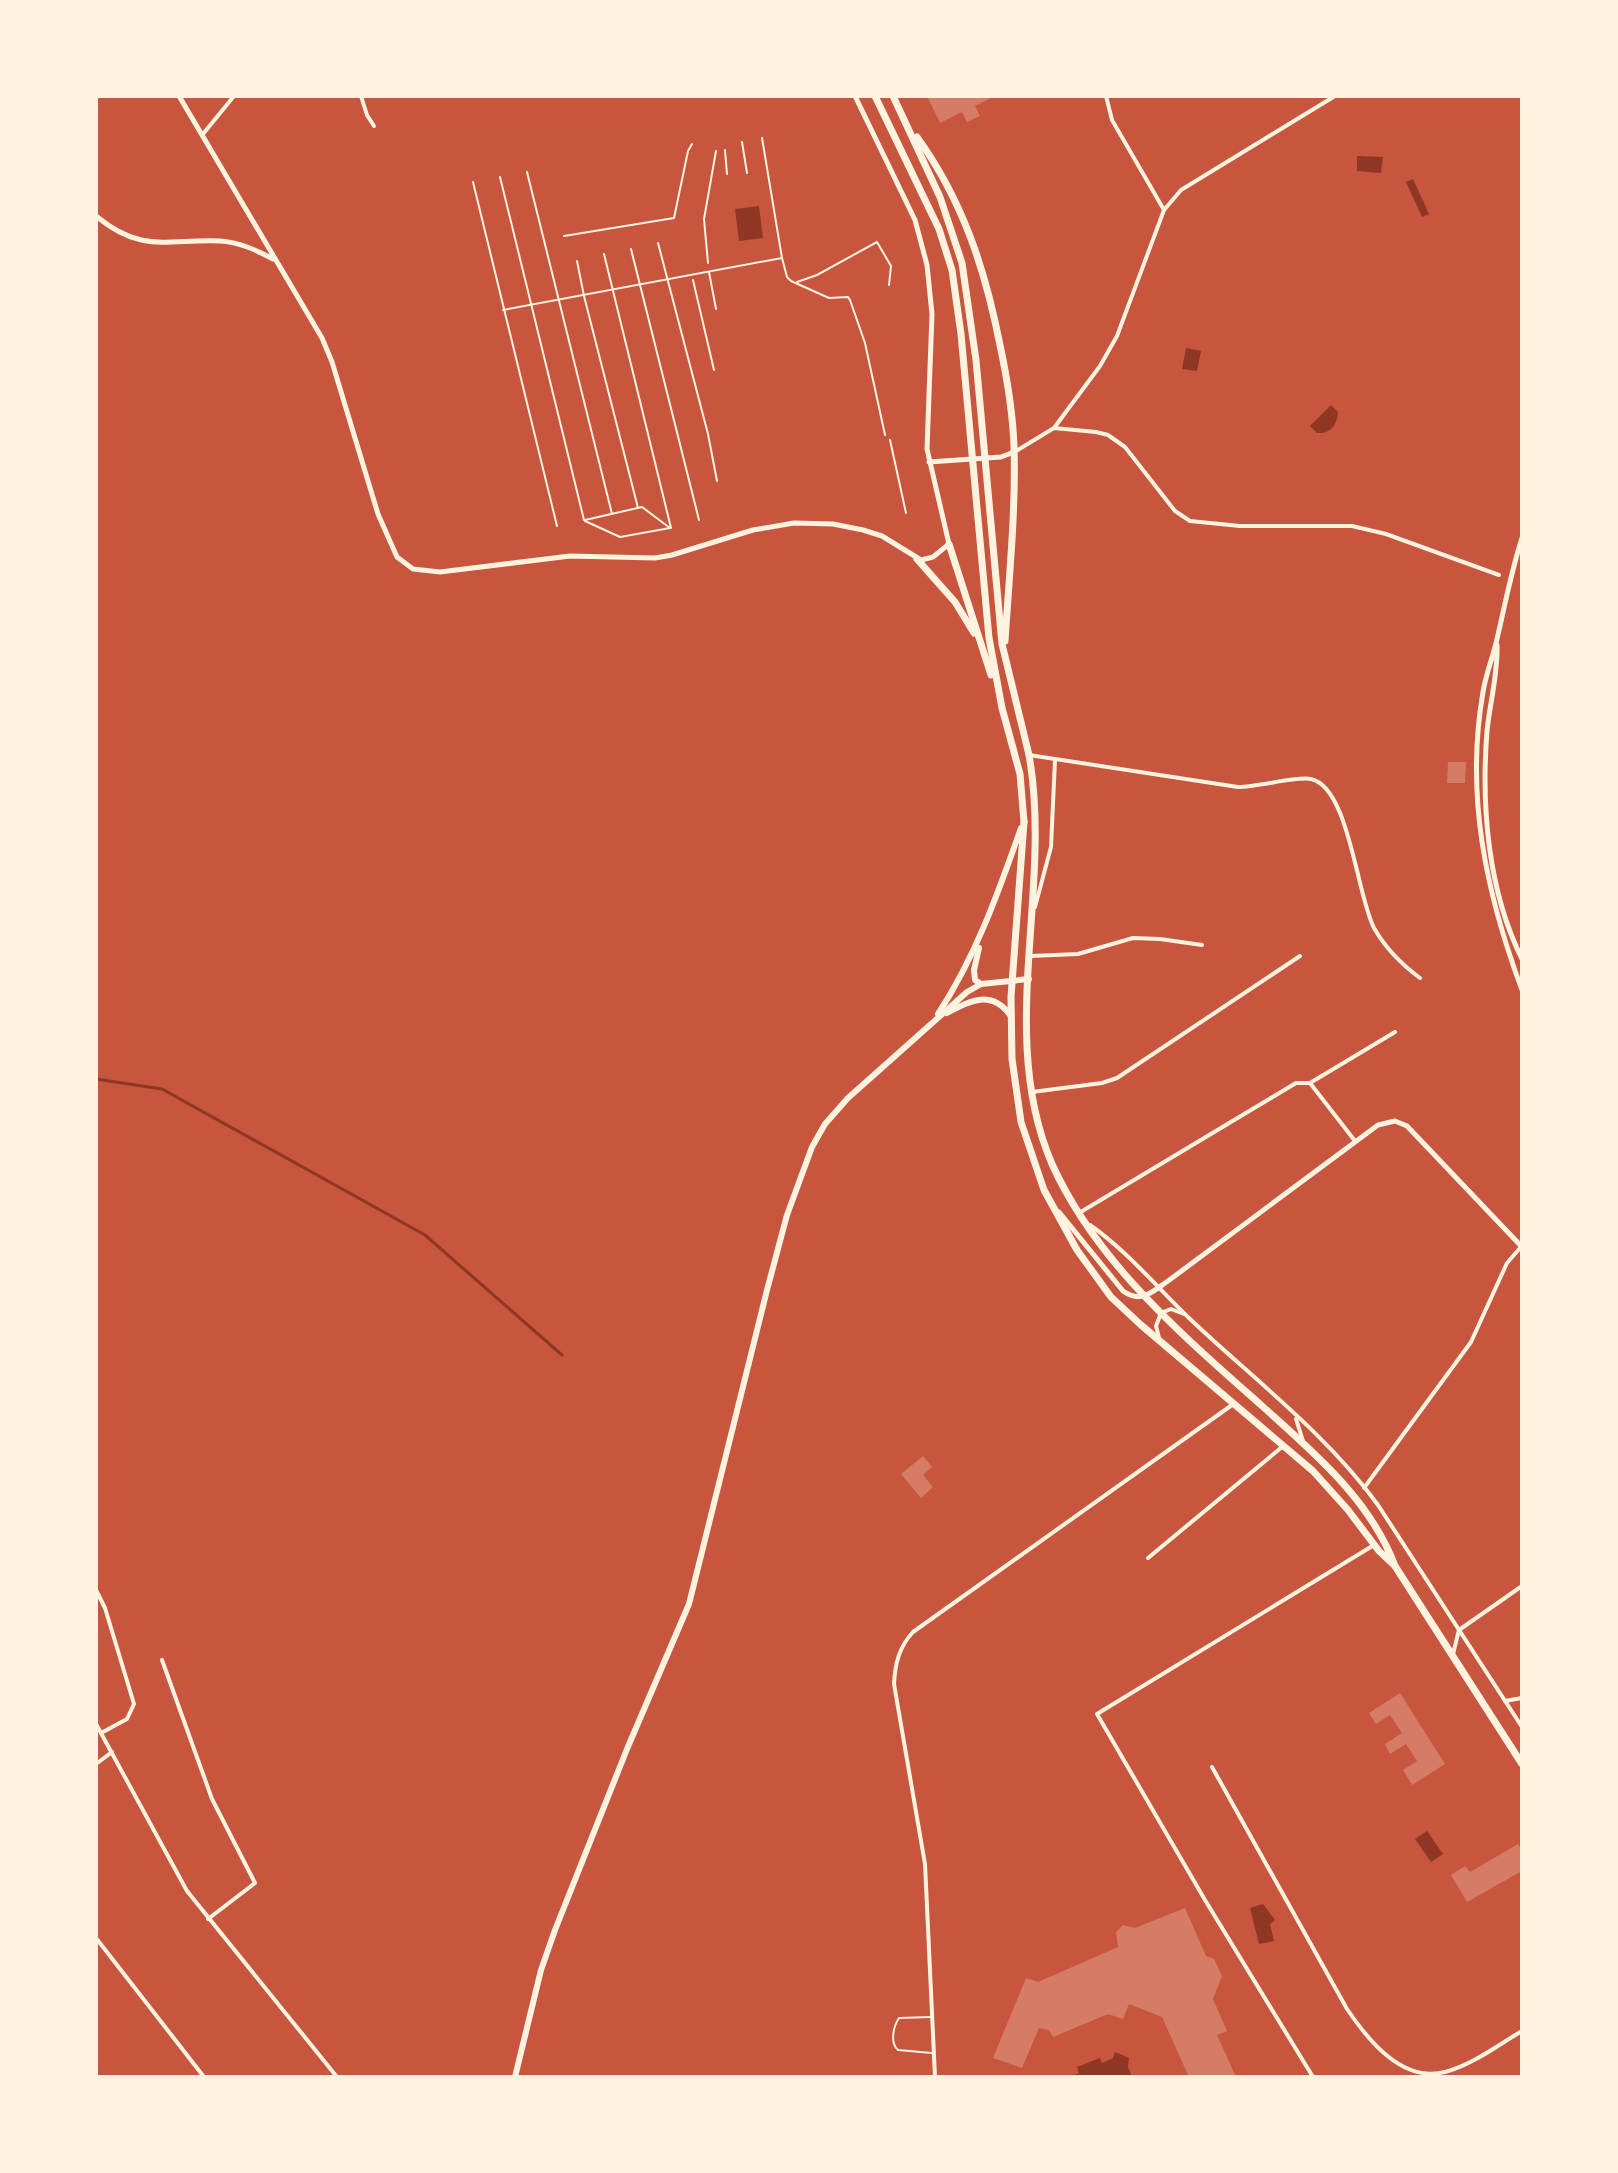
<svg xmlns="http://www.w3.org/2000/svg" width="1618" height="2173" font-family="Cabin,sans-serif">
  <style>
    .water { fill: #8f3625 }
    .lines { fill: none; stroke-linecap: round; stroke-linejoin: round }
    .stream { stroke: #8f3625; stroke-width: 3 }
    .building { fill: #d67c66 }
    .path { stroke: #fff3e0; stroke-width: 2 }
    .service { stroke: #fff3e0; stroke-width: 2 }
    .minor { stroke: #fff3e0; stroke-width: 4 }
    .tertiary { stroke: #fff3e0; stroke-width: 5 }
    .secondary { stroke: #fff3e0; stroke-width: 6 }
    .primary { stroke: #fff3e0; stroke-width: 7 }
    .trunk { stroke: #fff3e0; stroke-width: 7 }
  </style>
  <rect width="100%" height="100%" fill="#c8553d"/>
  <!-- water -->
  <g class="water">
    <path d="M1357 156 1383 157 1381 173 1357 171Z"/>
    <path d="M1413 179 1429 214 1422 217 1406 182Z"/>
    <path d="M759 206 763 238 739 241 735 209Z"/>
    <path d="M1186 348 1201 351 1197 371 1182 369Z"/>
    <path d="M1331 405 1338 412C1337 425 1331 434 1317 433L1310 426Z"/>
    <path d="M1427 1831 1443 1854 1431 1862 1415 1839Z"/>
    <path d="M1263 1904 1275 1920 1270 1924 1274 1941 1259 1944 1250 1908Z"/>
    <path d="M1115 2052 1129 2058 1128 2067 1132 2077H1069L1079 2073 1077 2067 1100 2058 1102 2063 1113 2058Z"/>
  </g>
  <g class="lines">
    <!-- stream -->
    <path class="stream" d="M96 1079 162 1089 425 1235 562 1355"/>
  </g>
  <!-- building -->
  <g class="building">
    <path d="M927 96H995L975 106 980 116 967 122 962 112 940 123Z"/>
    <path d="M1448 762H1466L1465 783H1447Z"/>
    <path d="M923 1456 932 1467 923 1475 933 1487 921 1498 901 1474Z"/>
    <path d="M1400 1693 1445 1764 1412 1785 1403 1770 1417 1761 1406 1744 1390 1754 1385 1744 1402 1733 1390 1715 1376 1724 1369 1713Z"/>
    <path d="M1518 1844 1522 1851V1871L1467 1902 1451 1875 1465 1866 1470 1872Z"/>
    <path d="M1185 1908 1206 1956 1214 1959 1222 1976 1213 1999 1227 2031 1217 2035 1236 2077H1189L1162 2017 1129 2004 1123 2019 1108 2014 1053 2037 1049 2030 1039 2028 1022 2068 993 2058 1026 1978 1038 1982 1118 1947 1116 1932 1123 1925 1135 1928Z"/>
  </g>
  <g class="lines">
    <!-- path -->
    <g class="path">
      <path d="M693 280 714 370"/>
      <path d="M890 440 906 513"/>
    </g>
    <!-- service -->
    <g class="service">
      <path d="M762 138 782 258"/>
      <path d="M742 142 747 173"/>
      <path d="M725 150 727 174"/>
      <path d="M527 172 612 514"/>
      <path d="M500 177 584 520"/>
      <path d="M473 182 557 526"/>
      <path d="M564 236 674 218 688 151 692 144"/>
      <path d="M658 243 708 434 717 481"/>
      <path d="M631 249 699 520"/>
      <path d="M604 254 671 528"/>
      <path d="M577 261 584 296 638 508"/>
      <path d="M708 263 704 219 716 151"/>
      <path d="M709 272 716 309"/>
      <path d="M797 282 817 275 877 242 891 266 889 285"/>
      <path d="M503 310 782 258 787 277 791 281 829 298 848 297 850 300 865 343 885 435"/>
      <path d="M585 520 642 507 670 528"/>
      <path d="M585 521 620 537 670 528"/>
      <path d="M931 2017 899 2018C893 2027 890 2043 898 2050L932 2053"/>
    </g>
    <!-- minor -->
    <g class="minor">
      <path d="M361 96 367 115 374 126"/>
      <path d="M1106 96 1112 120 1164 210"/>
      <path d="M203 134 234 96"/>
      <path d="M1054 428 1100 366 1117 336 1164 210 1181 190 1335 96"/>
      <path d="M1016 451 1054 428 1096 432 1108 435 1125 447 1175 511 1190 521 1240 526H1352L1386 534 1499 575"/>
      <path d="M1029 755 1238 787C1258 787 1297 776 1311 779 1349 787 1357 896 1374 928 1386 949 1401 964 1420 978"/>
      <path d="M1035 907 1051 847 1055 760"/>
      <path d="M1030 956 1078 954 1133 938 1160 939 1202 945"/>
      <path d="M1310 1083 1355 1141"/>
      <path d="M1032 1092 1102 1083 1117 1078 1300 956"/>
      <path d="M1079 1213 1296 1083H1310L1395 1032"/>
      <path d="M1090 1225C1127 1251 1157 1287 1189 1318 1252 1378 1326 1433 1378 1505L1522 1727"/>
      <path d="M1159 1338 1156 1326 1161 1313 1171 1309 1184 1314"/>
      <path d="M1296 1419 1303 1441"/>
      <path d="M1364 1488 1471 1342 1507 1263 1520 1248"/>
      <path d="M1148 1558 1282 1447"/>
      <path d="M96 1590 105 1608 134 1704 127 1719 101 1733"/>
      <path d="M1453 1654 1459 1630 1522 1586"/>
      <path d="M162 1660 212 1799 255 1883 208 1919"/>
      <path d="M1505 1701 1522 1698"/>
      <path d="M96 1724 187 1891 337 2077"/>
      <path d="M96 1764 112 1752"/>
      <path d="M1212 1767 1347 2009C1368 2040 1402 2083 1445 2072 1472 2065 1498 2045 1522 2031"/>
      <path d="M96 1938 204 2077"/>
      <path d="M935 2077 925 1864 894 1684C895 1664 899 1647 913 1632L1232 1405"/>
      <path d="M1313 2077 1205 1900 1097 1714 1374 1545"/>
    </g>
    <!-- tertiary -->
    <g class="tertiary">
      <path d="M179 96 322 338 332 362 378 514 397 557 413 569 440 572 570 556 655 558 672 555 753 530 794 523 833 524 863 530 882 536 921 560 933 557 949 544 927 449 932 314 927 265 915 220 855 96"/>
      <path d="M96 216C142 254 167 239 220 241 239 242 256 250 273 259"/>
      <path d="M929 462 1001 457 1014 452"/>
      <path d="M1522 538C1511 572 1505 605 1497 639 1493 657 1486 673 1483 692 1465 795 1486 893 1522 990"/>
      <path d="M1497 645C1498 674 1490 702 1487 731 1481 806 1488 891 1522 959"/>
      <path d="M1059 1212 1123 1291C1141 1304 1152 1292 1168 1281L1378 1125 1395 1121 1407 1126 1522 1247"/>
    </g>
    <!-- secondary -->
    <g class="secondary">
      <path d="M979 948 974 970 975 980 981 984"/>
      <path d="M947 1013C970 1000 992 990 1010 1015"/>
      <path d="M938 1014C976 956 998 893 1021 828"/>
      <path d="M515 2077 541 1970 555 1930 627 1749 689 1604 767 1290 787 1215 812 1147 825 1124 848 1098 967 992 981 984 1029 979"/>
    </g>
    <!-- primary -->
    <g class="primary">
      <path d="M1029 755C1053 889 996 1035 1052 1164 1096 1262 1182 1335 1261 1405 1313 1452 1370 1499 1395 1566L1522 1764"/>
      <path d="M1024 822 1011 997 1012 1059 1021 1122 1044 1190 1077 1250 1111 1297 1141 1325 1313 1471 1348 1510 1379 1551 1394 1565"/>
    </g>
    <!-- trunk -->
    <g class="trunk">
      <path d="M875 96 939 229 952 270 961 334 989 638 1002 708 1020 774 1024 822"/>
      <path d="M893 96 940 197 962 263 976 360 1002 644 1029 755"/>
      <path d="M917 137C963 201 985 269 1000 345 1007 378 1013 413 1014 447 1016 509 1009 579 1005 641"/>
      <path d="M949 544 991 675"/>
      <path d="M917 559 955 602 974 633"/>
    </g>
  </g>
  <!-- border -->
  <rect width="1618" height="2173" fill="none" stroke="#fff3e0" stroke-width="196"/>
</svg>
